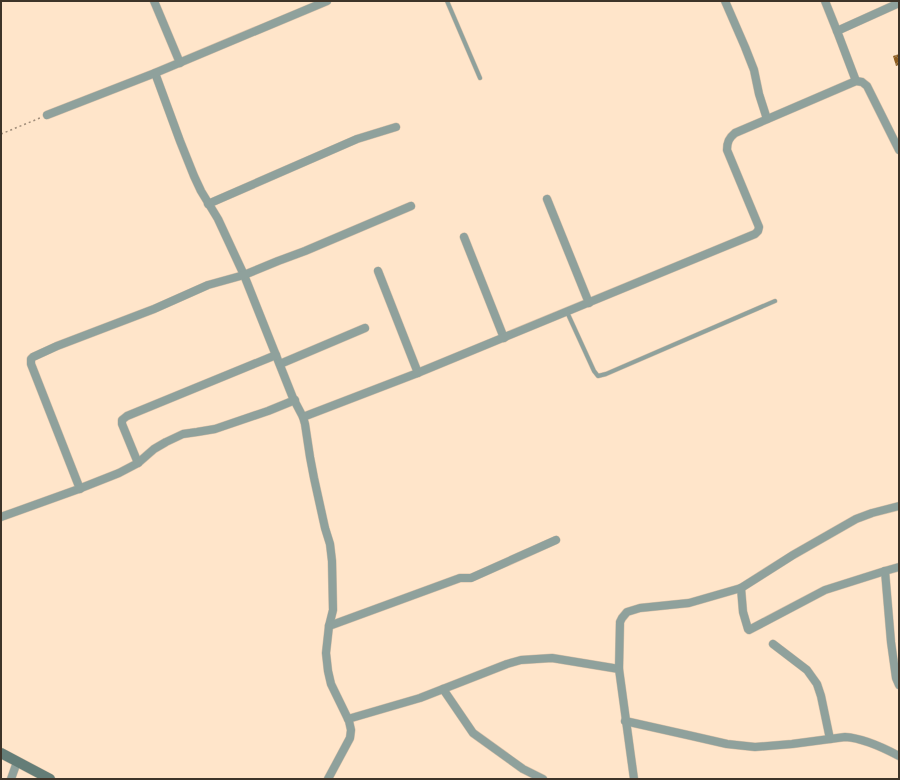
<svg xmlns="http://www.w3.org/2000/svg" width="900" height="780" font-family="'Alegreya Sans',sans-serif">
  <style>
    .building { fill: url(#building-cross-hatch) }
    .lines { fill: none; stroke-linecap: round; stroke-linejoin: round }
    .lane-casing { stroke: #d8c2aa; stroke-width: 5 }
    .street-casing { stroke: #d8c2aa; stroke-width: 9 }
    .secondary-casing { stroke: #d8c2aa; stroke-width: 11 }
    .path { stroke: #a08d7a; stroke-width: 1.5; stroke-dasharray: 2 3; stroke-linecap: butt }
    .lane { stroke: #8fa19c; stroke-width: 4 }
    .street { stroke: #8fa19c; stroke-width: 8 }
    .secondary { stroke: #647d77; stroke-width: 10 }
  </style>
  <defs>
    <pattern id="building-cross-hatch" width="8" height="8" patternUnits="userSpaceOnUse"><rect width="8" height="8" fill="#8e5c1e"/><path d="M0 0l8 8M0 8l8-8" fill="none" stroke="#9c7646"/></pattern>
  </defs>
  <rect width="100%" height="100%" fill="#ffe5ca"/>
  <!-- building -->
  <path class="building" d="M899 54V65L896 66 893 56Z"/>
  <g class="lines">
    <defs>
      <g id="lane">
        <path d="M447 1 480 78"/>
        <path d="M567 312 594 371 598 376 606 374 775 301"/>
      </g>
      <g id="street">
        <path d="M154 1 180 63"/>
        <path d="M725 1 745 47 754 70 759 94 767 119"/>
        <path d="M825 1 837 31"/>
        <path d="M155 73 180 141 194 176 201 191 218 219 244 275 293 398 303 417 305 424 310 457 314 478 325 528 330 544 332 561 333 610 329 626 326 653 328 671 331 684 349 721 351 730 350 738 328 779"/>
        <path d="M856 81 837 31 899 3"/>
        <path d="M47 115 155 73 327 1"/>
        <path d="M547 199 589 303"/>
        <path d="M208 204 357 139 396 127"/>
        <path d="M464 237 504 338"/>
        <path d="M378 271 418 373"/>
        <path d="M280 364 365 328"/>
        <path d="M303 417 415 374 755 234 758 231 759 227 727 150C727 142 729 138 735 133L856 81 862 82 867 86 899 150"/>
        <path d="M138 463 122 424V420L127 416 276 355"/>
        <path d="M80 489 31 364V359L33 357 57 346 154 309 208 285 244 275 278 261 305 251 411 206"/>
        <path d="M1 517 76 490 119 473 138 463 154 449 166 442 183 434 197 432 215 429 268 411 295 400"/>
        <path d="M885 571 891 642 896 678 899 685"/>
        <path d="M741 588 743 612 748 629 749 630 825 590 885 571 899 567"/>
        <path d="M329 626 460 578H471L556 540"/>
        <path d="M773 644 807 670 817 684 821 696 830 739"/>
        <path d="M443 689 473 733 523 769 543 779"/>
        <path d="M348 719 420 698 507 664 521 660 552 658 619 669"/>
        <path d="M625 721 692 736 727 744 755 747 792 744 845 737C862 738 884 748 899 756"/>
        <path d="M11 779 17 762"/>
        <path d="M634 779 619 669 620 622 622 618 627 612 640 608 689 603 741 588 793 555 856 519 872 513 899 506"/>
      </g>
      <path id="secondary" d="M1 753 50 779"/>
    </defs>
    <!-- lane casing -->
    <use href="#lane" class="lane-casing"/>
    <!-- street casing -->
    <use href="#street" class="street-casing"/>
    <!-- secondary casing -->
    <use href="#secondary" class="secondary-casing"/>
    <!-- path -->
    <path class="path" d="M1 134 40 118"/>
    <!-- lane -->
    <use href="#lane" class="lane"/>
    <!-- street -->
    <use href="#street" class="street"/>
    <!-- secondary -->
    <use href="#secondary" class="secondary"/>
  </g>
  <!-- border -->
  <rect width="900" height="780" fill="none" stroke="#3e3429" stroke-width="4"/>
</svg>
